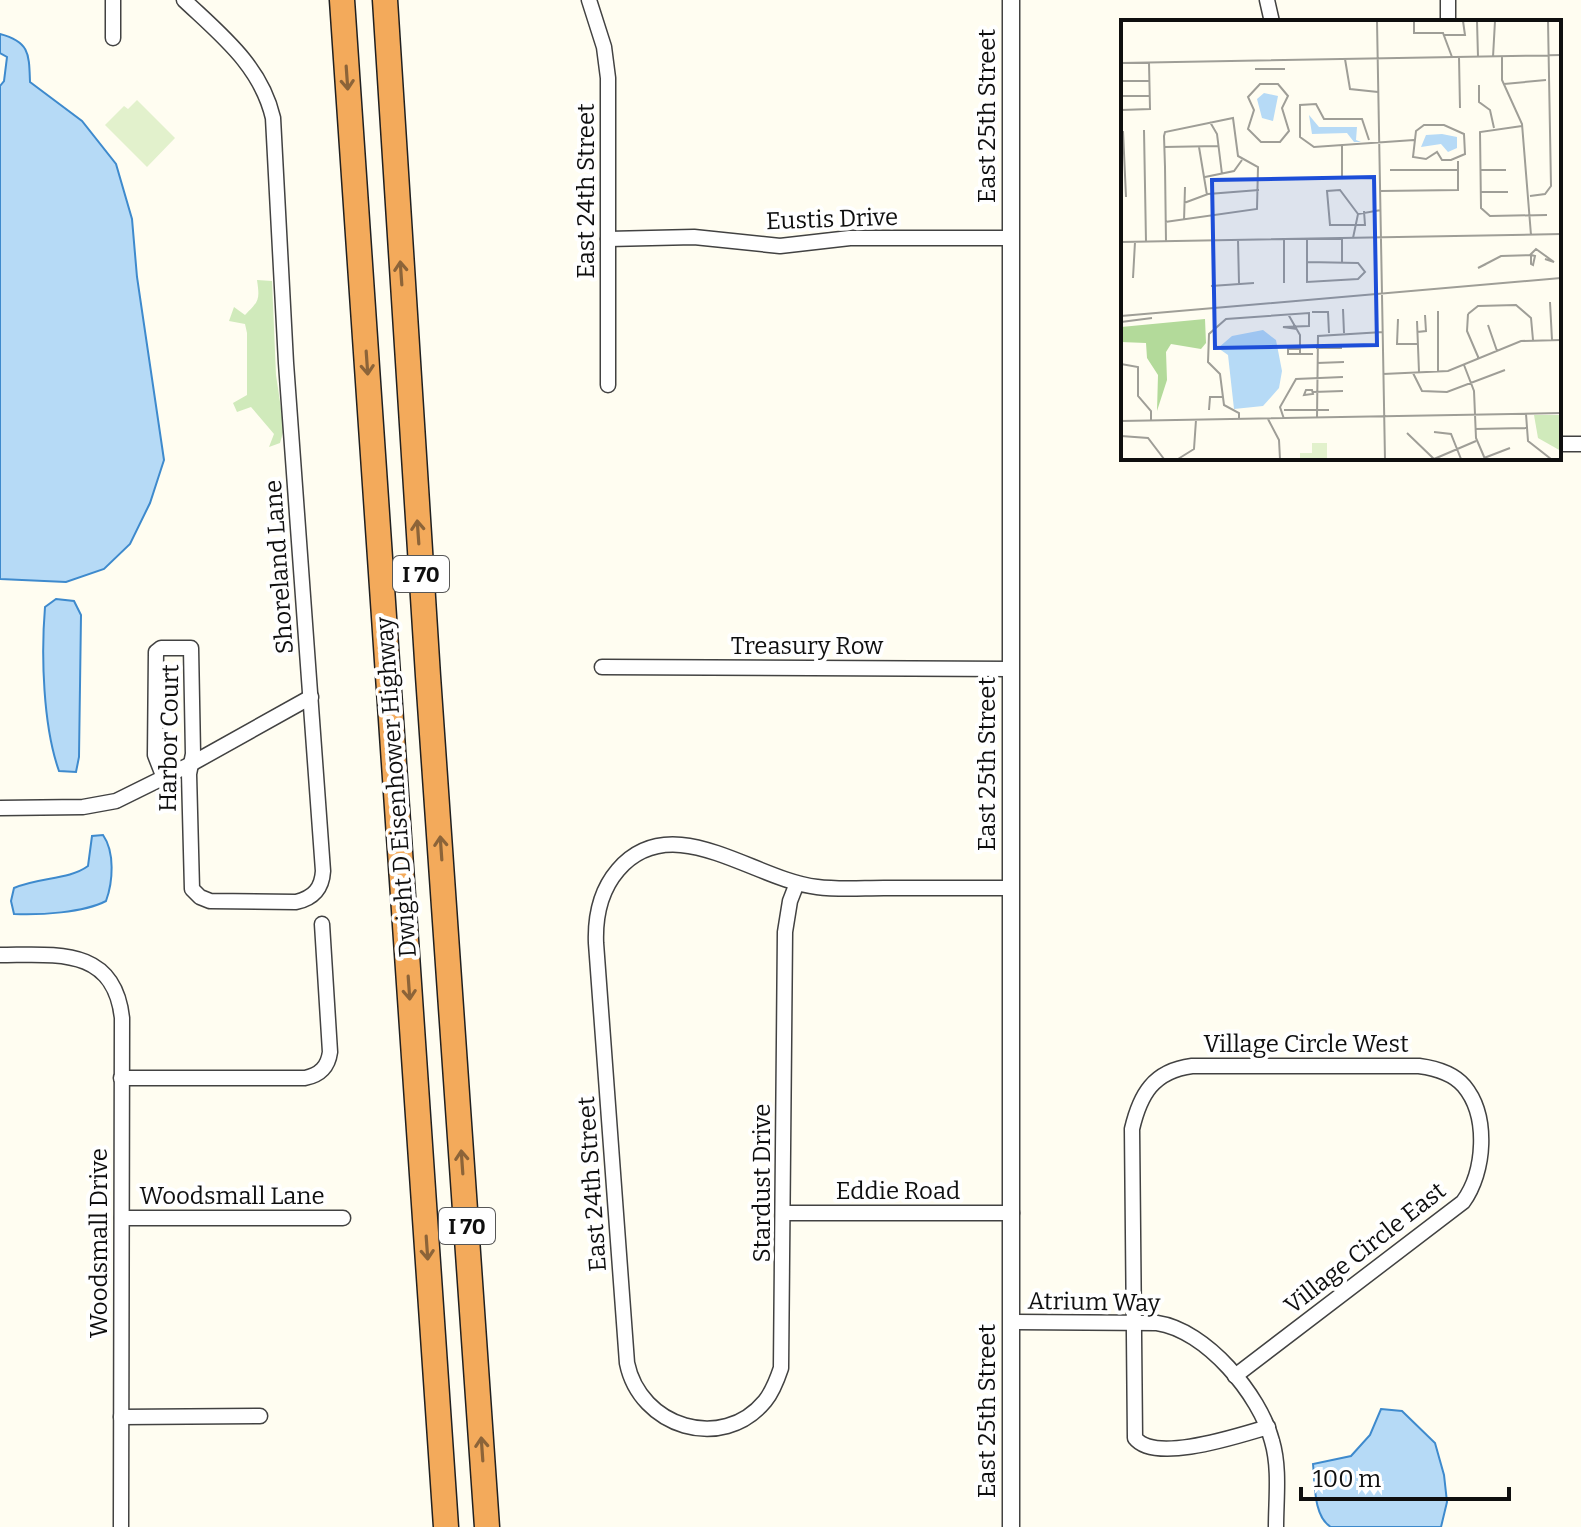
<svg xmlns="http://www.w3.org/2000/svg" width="1581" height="1527" font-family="Bitter,serif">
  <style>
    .green { fill: #d0eabb }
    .pitch { fill: #e2f1cc }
    .water { fill: #b6daf6; stroke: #3e8acd; stroke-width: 2 }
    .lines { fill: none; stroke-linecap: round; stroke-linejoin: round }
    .minor-casing { stroke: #424242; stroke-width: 17 }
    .tertiary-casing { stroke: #424242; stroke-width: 19 }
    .motorway-casing { stroke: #202020; stroke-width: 27 }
    .minor { stroke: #fff; stroke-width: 14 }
    .tertiary { stroke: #fff; stroke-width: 16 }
    .motorway { stroke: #f3aa5b; stroke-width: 24 }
    .oneway { stroke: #8c6439 }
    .labels { text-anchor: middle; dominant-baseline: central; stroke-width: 8; stroke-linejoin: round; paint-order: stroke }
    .shield { fill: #fff; stroke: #575757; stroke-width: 2 }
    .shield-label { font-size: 22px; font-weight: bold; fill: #0f0f0f }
    .street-label { font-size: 24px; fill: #0f0f0f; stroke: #fff }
    .inset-road { fill: none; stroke: #9f9e97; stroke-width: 2 }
    .view { fill: #1d4ed8; fill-opacity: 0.15; stroke: #1d4ed8; stroke-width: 4 }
    .inset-edge { fill: none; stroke: #0f0f0f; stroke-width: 4 }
  </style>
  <rect width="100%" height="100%" fill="#fffdf1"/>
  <!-- green -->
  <path class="green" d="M257 280 272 281 276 375 284 429 280 443 269 447 274 434 251 407 237 412 233 403 247 395V333L245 324 229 321 234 307 245 315C259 301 260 300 257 280Z"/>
  <!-- pitch -->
  <path class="pitch" d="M137 100 175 138 147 167 105 125 124 106 128 109Z"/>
  <!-- water -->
  <g class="water">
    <path d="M0 34C30 42 29 54 30 82L82 121 116 164 132 219 137 277 164 460 150 503 130 544 104 569 66 582 0 579V86L4 81 7 57 0 53Z"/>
    <path d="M56 599 74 601 81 615 79 757 76 772 59 771C43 726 41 655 45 607Z"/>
    <path d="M103 835C115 852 113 882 106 901 83 913 40 915 14 914L11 901 14 888C39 877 69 880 88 866L92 836Z"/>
    <path d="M1381 1409 1402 1411 1435 1443 1444 1475 1447 1502 1441 1527H1331C1313 1517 1315 1482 1313 1464L1351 1456 1370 1435Z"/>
  </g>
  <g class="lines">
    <defs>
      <g id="minor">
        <path d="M113 0V38"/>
        <path d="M589 0 604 47 608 78V385"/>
        <path d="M1267 0 1272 22"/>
        <path d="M1448 22V0"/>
        <path d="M608 239 694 237 780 246 850 238H1011"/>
        <path d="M1559 444H1581"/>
        <path d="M602 667 1011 669"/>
        <path d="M164 778 155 755 156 652 161 648H191L193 754 189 774 192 889 200 897 210 901 296 902C314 898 322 888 323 871L286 363 273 118C261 66 221 35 184 0"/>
        <path d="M0 808 83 807 116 801 191 764 311 697"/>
        <path d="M797 883 790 901 785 932 781 1368C777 1380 773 1391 765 1401 722 1453 640 1427 627 1363L596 943C595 916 600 891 618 870 672 807 754 880 817 887 839 890 862 888 884 888 926 888 969 888 1011 888"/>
        <path d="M0 955C55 955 114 946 122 1018L121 1527"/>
        <path d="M121 1078H305C320 1075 328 1067 330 1052L322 924"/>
        <path d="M784 1213H1012"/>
        <path d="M122 1218H343"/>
        <path d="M1011 1322 1157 1323C1206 1330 1260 1395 1272 1441 1280 1468 1276 1499 1276 1527"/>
        <path d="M1235 1376 1463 1202C1485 1172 1489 1116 1464 1086 1453 1073 1434 1068 1419 1066H1192C1153 1071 1140 1095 1132 1129L1135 1438C1155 1464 1240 1435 1268 1427"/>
        <path d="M121 1417 260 1416"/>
      </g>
      <path id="tertiary" d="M1011 1527V0"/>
      <g id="motorway">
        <path d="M342 0 446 1527"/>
        <path d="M385 0 428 676 487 1527"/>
      </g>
    </defs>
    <!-- minor casing -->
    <use href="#minor" class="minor-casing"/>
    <!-- tertiary casing -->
    <use href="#tertiary" class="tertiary-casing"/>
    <!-- motorway casing -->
    <use href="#motorway" class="motorway-casing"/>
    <!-- minor -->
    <use href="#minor" class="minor"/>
    <!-- tertiary -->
    <use href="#tertiary" class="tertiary"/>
    <!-- motorway -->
    <use href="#motorway" class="motorway"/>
  </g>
  <!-- one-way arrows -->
  <defs><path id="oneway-shaft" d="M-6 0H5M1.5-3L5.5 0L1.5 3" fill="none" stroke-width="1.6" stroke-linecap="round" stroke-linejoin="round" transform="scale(2)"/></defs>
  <g class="oneway">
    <use href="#oneway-shaft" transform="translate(347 78) rotate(86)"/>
    <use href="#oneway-shaft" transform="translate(401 273) rotate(-94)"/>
    <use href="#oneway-shaft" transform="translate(367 363) rotate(86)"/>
    <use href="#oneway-shaft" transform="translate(418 532) rotate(-94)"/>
    <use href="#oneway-shaft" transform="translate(441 848) rotate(-94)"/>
    <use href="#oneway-shaft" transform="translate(409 988) rotate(86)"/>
    <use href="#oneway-shaft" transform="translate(462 1162) rotate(-94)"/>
    <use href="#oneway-shaft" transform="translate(427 1248) rotate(86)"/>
    <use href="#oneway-shaft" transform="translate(482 1449) rotate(-94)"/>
  </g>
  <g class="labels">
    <!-- shield labels -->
    <g class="shield">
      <rect x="393" y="556" width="56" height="36" rx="6"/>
      <rect x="439" y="1208" width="56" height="36" rx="6"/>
    </g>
    <g class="shield-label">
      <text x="421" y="574">I 70</text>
      <text x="467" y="1226">I 70</text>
    </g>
    <!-- street labels -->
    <g class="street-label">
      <text transform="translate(987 116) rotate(-90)">East 25th Street</text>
      <text transform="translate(586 191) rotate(-90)">East 24th Street</text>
      <text transform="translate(832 219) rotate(-2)">Eustis Drive</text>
      <text transform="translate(279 567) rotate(-94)">Shoreland Lane</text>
      <text x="807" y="646">Treasury Row</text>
      <text transform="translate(169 738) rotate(-89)">Harbor Court</text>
      <text transform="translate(987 764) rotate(-90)">East 25th Street</text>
      <text transform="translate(396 787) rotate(-94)">Dwight D Eisenhower Highway</text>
      <text x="1306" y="1044">Village Circle West</text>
      <text transform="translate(762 1183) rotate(-90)">Stardust Drive</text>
      <text transform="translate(592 1184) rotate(-94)">East 24th Street</text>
      <text x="898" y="1191">Eddie Road</text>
      <text x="232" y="1196">Woodsmall Lane</text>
      <text transform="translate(99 1243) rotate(-90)">Woodsmall Drive</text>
      <text transform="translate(1365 1248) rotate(-38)">Village Circle East</text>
      <text transform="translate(1094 1302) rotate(1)">Atrium Way</text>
      <text transform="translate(987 1411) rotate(-90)">East 25th Street</text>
    </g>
  </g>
  <!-- overview -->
  <g transform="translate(1121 20)">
    <rect width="440" height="440" fill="#fffdf1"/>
    <path d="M413 395H440V431L417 418Z" fill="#d0eabb"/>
    <path d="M84 299 85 323 80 329 50 324 45 332 46 360 36 391 37 355 26 338 25 323 0 322V307Z" fill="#b3da9a"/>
    <path d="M191 423H206V439H179V433H191Z" fill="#e2f1cc"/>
    <path d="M143 73 157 76 152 101 141 98 136 79ZM188 95 198 107H236L235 120 240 122H233L226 113 191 114ZM321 114 336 117V128L327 132 320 124 300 127 305 115ZM142 310 155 320 161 351 158 368 142 386 113 389 107 335 97 328 111 316Z" fill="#b6daf6"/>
    <path class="inset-road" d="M256 1 264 439M293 1V13H322L331 37M356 1 357 37M323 15H344L342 1M381 36V60L401 104 410 215M338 37 339 88M372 37 374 1M224 39 229 69 257 72M0 43 440 35M134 49H164M0 61H29M139 64H157L167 76 161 88 168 111 159 122H140L127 109 133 90 127 77ZM383 64 425 60M358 65V82L369 90 373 108M0 76H29M0 90 29 89 28 43M89 102 96 114 101 154M303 105H323L343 114 344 134 330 140H321L316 132 305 139 292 137 295 111ZM401 106 359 112 360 188 369 196 426 195M23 110 25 222M2 111 5 177M248 120 241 99H203L195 84 179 85V117L193 127 293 120M221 126V156M43 127 97 126M78 127 86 175M269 150H337M359 150H385M84 157 113 151 121 140M259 171 337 170V141M359 172H387M409 176 424 174 430 166 427 1M63 183 87 174 138 170M237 194 219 170 206 171 209 205H244L243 191M63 201 64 167M44 202 136 189 137 147 117 136 112 98 44 112 43 116 44 147 45 222M221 218V243M232 218 237 194 260 190M163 219V263M117 220 118 263M0 222 440 214M410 235 414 236 412 245 410 244ZM186 242 237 243 244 252 237 259 186 262V219M365 244 357 248 380 236 409 235 415 229 433 242 424 239M12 258 14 222M90 266 133 263M429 282 431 320M222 289 223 313M191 292H207L208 313M167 294 179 315V334M347 294 357 286 395 285 410 298 412 320M347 294 346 311 358 339M0 296 440 258M277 299 276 324H297M296 301 298 352M0 302 31 298M367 305 376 331M296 312 305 311 304 295M195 328H221M179 329H167V334H192M196 343 223 342M0 344 17 347V376L30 391V401M343 345 353 371 355 418 364 439M317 352V291M292 353 301 371 326 372 384 350M262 354 327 351 400 321 440 320M185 370H191L192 374 183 375ZM192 372 222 371M88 390 89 377H101M163 390H208M405 394 407 421 430 439M196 398 197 316 262 312M147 399 158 420 159 439M163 399 159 387 175 359 222 357M118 400V393L103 385 99 354 87 342 88 314 105 299 188 293V306L162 307 176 309M0 401 440 393M354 409 405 408M313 412 330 414 340 439M286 413 313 439M0 416 27 418 43 439M363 438 389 428M57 439 73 429 75 400M313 439 355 421"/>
    <path class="view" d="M253 157 256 325 94 328 91 160Z"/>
    <rect width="440" height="440" class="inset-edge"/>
  </g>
  <!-- scale -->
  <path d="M1301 1487v12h208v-12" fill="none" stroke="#0f0f0f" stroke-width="4"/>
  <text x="1313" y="1487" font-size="24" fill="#0f0f0f" stroke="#ffffff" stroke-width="6" paint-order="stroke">100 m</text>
</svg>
